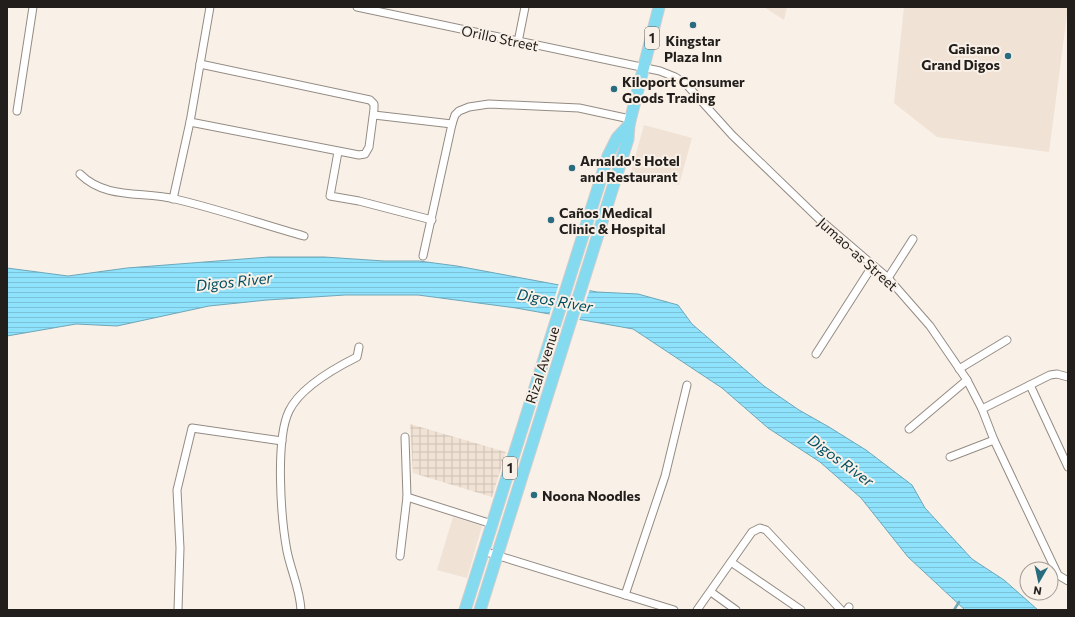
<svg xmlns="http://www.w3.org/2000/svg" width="1075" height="617" font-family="Commissioner,sans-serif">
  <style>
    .built { fill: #f0e2d4 }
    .industrial { fill: url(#industrial-grid) }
    .water { fill: url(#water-rules); stroke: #6ea7b8 }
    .pier { fill: #f9f0e8 }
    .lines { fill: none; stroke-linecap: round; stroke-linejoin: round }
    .stream { stroke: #6ea7b8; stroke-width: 2.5 }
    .street-casing { stroke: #948c84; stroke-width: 9 }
    .primary-casing { stroke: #cececd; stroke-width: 13 }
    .street { stroke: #fff; stroke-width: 7 }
    .primary { stroke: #84daef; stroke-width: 11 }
    .poi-dot { fill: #2a6c7f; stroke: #f9f0e8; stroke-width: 1.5 }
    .labels { text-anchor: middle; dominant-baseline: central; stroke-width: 4; stroke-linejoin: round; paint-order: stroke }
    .shield { fill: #f9f0e8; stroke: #625d58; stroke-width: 1 }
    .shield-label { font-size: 13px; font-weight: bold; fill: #211e1b }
    .street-label { font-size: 14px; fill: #211e1b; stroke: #f9f0e8 }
    .poi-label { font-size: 14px; font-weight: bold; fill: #211e1b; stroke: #f9f0e8; text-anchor: start }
    .water-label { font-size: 15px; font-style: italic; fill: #035062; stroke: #f9f0e8 }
  </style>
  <defs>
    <pattern id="industrial-grid" width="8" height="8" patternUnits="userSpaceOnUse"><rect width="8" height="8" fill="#f0e2d4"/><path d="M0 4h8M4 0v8" fill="none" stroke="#cec1b5"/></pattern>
    <pattern id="water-rules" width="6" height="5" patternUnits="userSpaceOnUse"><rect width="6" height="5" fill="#8fe2fc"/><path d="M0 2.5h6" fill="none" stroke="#7bc1d7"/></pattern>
  </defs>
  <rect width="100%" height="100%" fill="#f9f0e8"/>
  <!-- built -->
  <g class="built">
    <path d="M764 7H787L784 20Z"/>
    <path d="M904 7H1068L1049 152 937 137 894 103Z"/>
    <path d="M644 125 692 138 679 185 631 172Z"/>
    <path d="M453 517 482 526 467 578 437 570Z"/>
  </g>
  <!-- industrial -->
  <path class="industrial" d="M410 424 506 452 492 497 413 473Z"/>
  <!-- water -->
  <path class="water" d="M269 257H324L384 261H419L457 266 597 292 638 294 678 305 692 324 764 386 799 410 829 427 866 450 912 485 925 508 972 559 1004 580 1038 610H965L908 557 861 498 820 462 768 428 722 388 633 329 516 308 418 295H345L267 300 209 306 117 326 76 324 7 336V268L68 276 127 268Z"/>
  <!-- pier -->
  <path class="pier" d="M559 283 590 289 579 321 549 316Z"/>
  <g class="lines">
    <!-- stream -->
    <path class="stream" d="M954 610 959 602"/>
    <defs>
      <g id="street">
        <path d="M357 7 660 71 675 77 686 84 732 135 819 219 888 278 930 326 967 380 982 409 994 440 1058 575 1068 581"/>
        <path d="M518 42 525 7"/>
        <path d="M17 111 33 7"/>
        <path d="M374 115 452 124"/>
        <path d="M190 122 359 155 365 154 369 147 374 109V104L370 100 200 64"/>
        <path d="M338 152 330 196 359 201 432 220"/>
        <path d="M80 174C106 200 143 191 175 199 218 209 261 224 304 236"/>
        <path d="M173 199 190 122 210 7"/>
        <path d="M423 256 452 124 455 115 459 111 469 107 489 104 579 108 630 119"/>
        <path d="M888 278 913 239"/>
        <path d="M816 354 873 265"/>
        <path d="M959 369 1007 340"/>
        <path d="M1030 385 1068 467"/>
        <path d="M982 409 1050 375 1057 374 1068 377"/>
        <path d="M909 429 967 380"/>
        <path d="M950 457 994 440"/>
        <path d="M407 497 492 524"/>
        <path d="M483 551 674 610"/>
        <path d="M400 556 407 497 405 437"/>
        <path d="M731 562 801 610"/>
        <path d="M711 592 736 610"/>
        <path d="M625 595 665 476 687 385"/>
        <path d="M178 610 180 548 177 490 192 428 282 441"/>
        <path d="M301 610C300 589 291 571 287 551 281 519 275 440 289 411 300 388 335 368 357 357L359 347"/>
        <path d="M697 610 752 532 760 528 766 530 841 610"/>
        <path d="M847 610 849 607"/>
      </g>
      <g id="primary">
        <path d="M465 610 608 156 617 138 629 125"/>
        <path d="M480 610 628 139 629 125 659 7"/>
      </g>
    </defs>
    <!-- street casing -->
    <use href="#street" class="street-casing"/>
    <!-- primary casing -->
    <use href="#primary" class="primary-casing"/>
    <!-- street -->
    <use href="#street" class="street"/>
    <!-- primary -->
    <use href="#primary" class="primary"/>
  </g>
  <!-- markers -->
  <g class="poi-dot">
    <circle cx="693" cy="25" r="4"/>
    <circle cx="1008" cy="56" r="4"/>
    <circle cx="614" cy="89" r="4"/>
    <circle cx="572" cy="168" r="4"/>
    <circle cx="551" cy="220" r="4"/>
    <circle cx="534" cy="495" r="4"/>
  </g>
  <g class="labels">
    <!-- shield labels -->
    <g class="shield">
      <rect x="645" y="27" width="14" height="22" rx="3"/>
      <rect x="503" y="457" width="14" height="22" rx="3"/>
    </g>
    <g class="shield-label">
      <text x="652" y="38">1</text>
      <text x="510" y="468">1</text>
    </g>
    <!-- street labels -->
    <g class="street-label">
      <text transform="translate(500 38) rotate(12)">Orillo Street</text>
      <text transform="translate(858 254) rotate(42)">Jumao-as Street</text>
      <text transform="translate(542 365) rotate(-72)">Rizal Avenue</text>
    </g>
    <!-- poi labels -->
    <g class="poi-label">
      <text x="693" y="40" text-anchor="middle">Kingstar<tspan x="693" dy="16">Plaza Inn</tspan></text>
      <text x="1000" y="48" text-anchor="end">Gaisano<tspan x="1000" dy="16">Grand Digos</tspan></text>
      <text x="622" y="81">Kiloport Consumer<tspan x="622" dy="16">Goods Trading</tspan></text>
      <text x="580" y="160">Arnaldo's Hotel<tspan x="580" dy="16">and Restaurant</tspan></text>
      <text x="559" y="212">Caños Medical<tspan x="559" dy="16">Clinic &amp; Hospital</tspan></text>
      <text x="542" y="495">Noona Noodles</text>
    </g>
    <!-- water labels -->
    <g class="water-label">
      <text transform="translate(234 281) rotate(-6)">Digos River</text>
      <text transform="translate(555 300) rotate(10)">Digos River</text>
      <text transform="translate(841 460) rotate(36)">Digos River</text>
    </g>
  </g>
  <!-- border -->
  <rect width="1075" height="617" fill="none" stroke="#211e1b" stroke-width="16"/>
  <!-- north arrow -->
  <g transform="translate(1039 581) rotate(189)"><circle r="19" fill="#f9f0e8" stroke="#a39c96"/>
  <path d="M0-3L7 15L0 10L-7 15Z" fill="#2a6c7f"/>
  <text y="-6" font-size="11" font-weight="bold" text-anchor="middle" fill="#211e1b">N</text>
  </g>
</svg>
